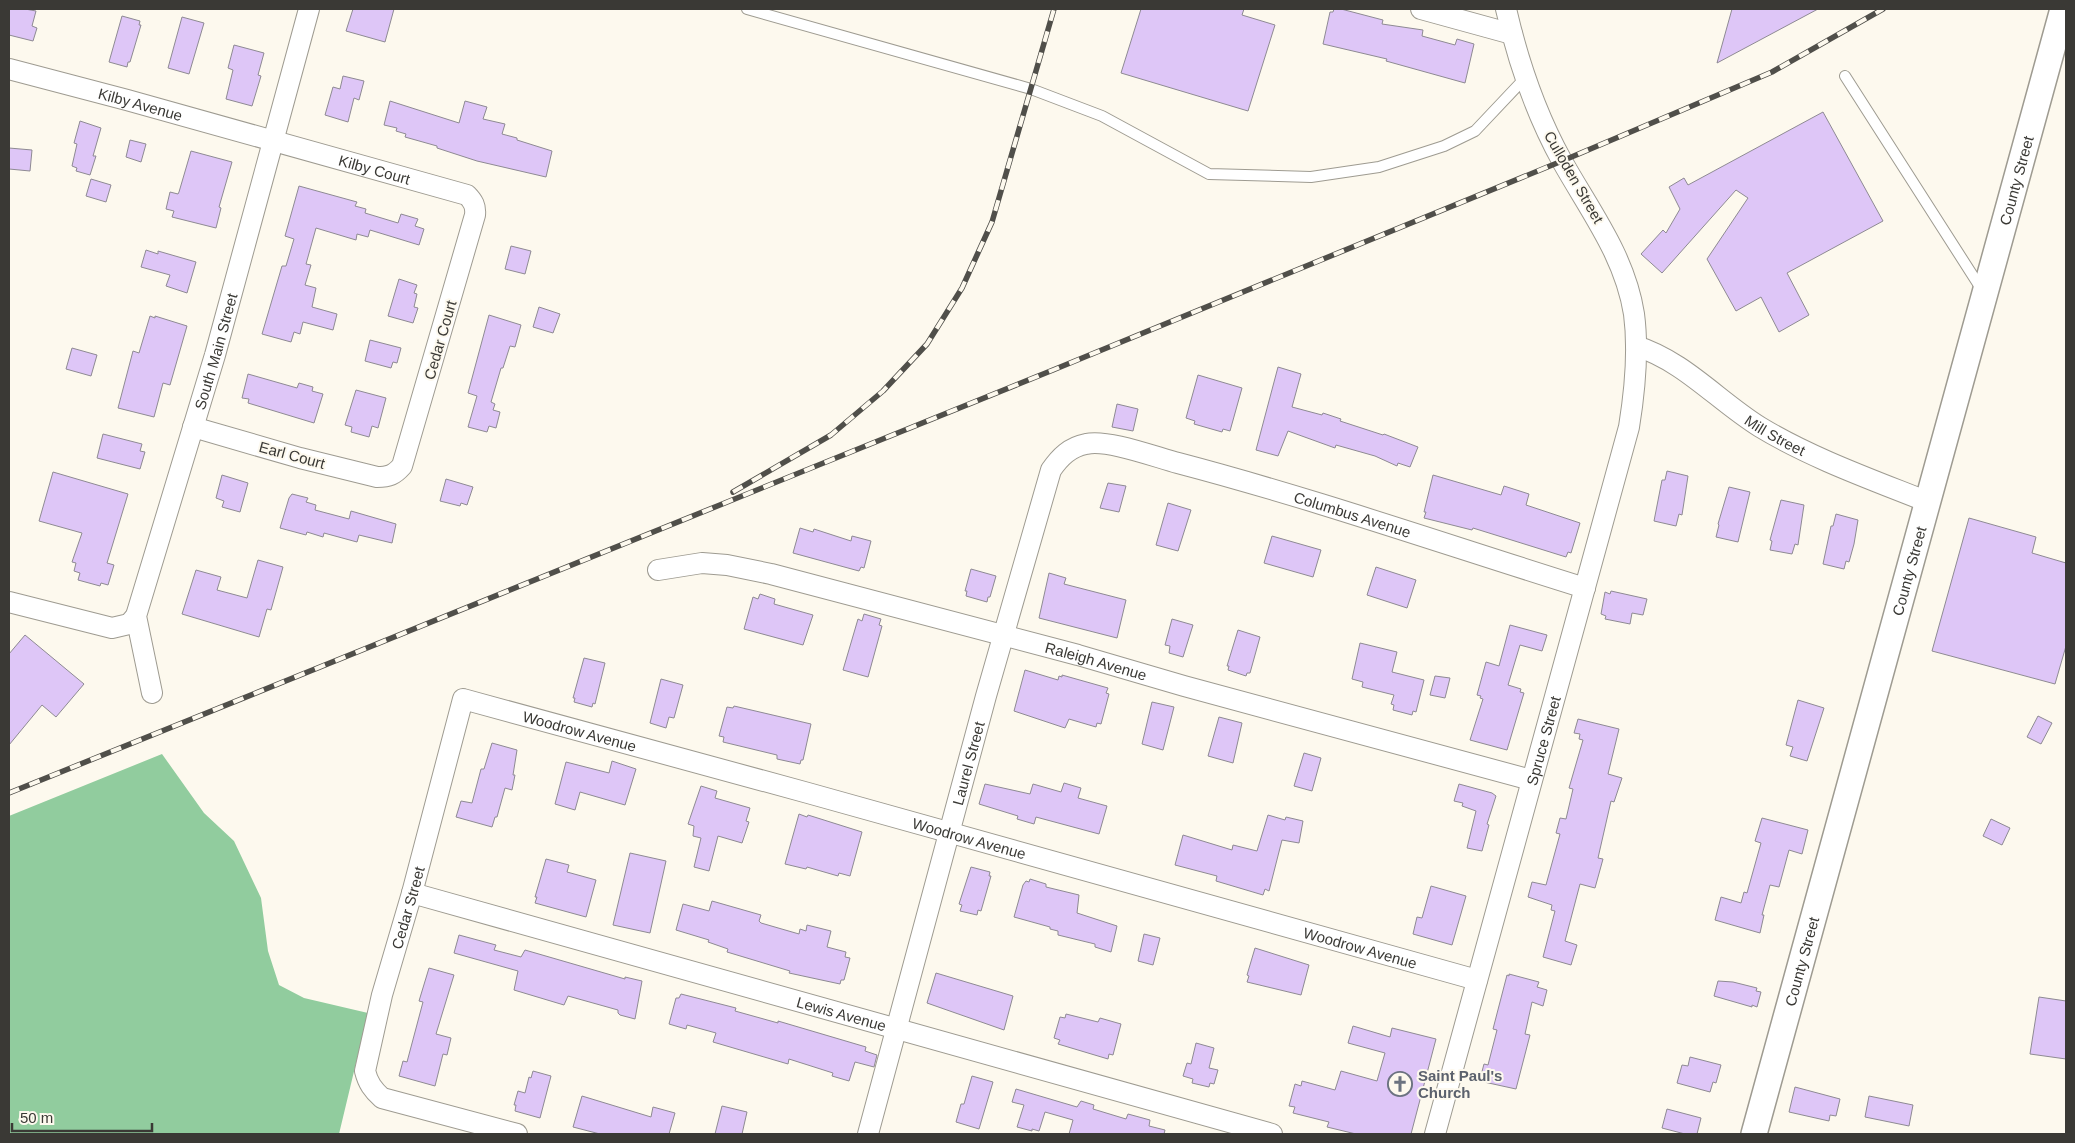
<svg xmlns="http://www.w3.org/2000/svg" width="2075" height="1143" font-family="Arial,sans-serif">
  <style>
    .forest { fill: #91cc9e }
    .building { fill: #dec6f7; stroke: #8e8a93 }
    .lines { fill: none; stroke-linecap: round; stroke-linejoin: round }
    .service-casing { stroke: #9e9b91; stroke-width: 12 }
    .minor-casing { stroke: #9e9b91; stroke-width: 22 }
    .tertiary-casing { stroke: #9e9b91; stroke-width: 28 }
    .service { stroke: #fff; stroke-width: 10 }
    .minor { stroke: #fff; stroke-width: 20 }
    .tertiary { stroke: #fff; stroke-width: 25 }
    .rail-casing { stroke: #504f4a; stroke-width: 5.5 }
    .rail { stroke: #fdf9ee; stroke-width: 4; stroke-dasharray: 11; stroke-linecap: butt }
    .labels { text-anchor: middle; dominant-baseline: central; stroke-width: 4; stroke-linejoin: round; paint-order: stroke }
    .street-label { font-size: 15px; fill: #3a3935; stroke: #fdf9ee }
    .worship-label { font-size: 15px; font-weight: bold; fill: #5b616d; stroke: #fdf9ee; text-anchor: start }
  </style>
  <rect width="100%" height="100%" fill="#fdf9ee"/>
  <!-- forest -->
  <path class="forest" d="M162 754 204 813 234 841 261 898 268 951 279 985 304 998 368 1013 339 1134H9V816Z"/>
  <!-- building -->
  <g class="building">
    <path d="M9 9H25L36 11 32 26 37 28 33 41 9 35Z"/>
    <path d="M353 9H394L385 42 346 31Z"/>
    <path d="M1141 9H1244L1242 15 1275 25 1248 111 1121 73Z"/>
    <path d="M1334 9H1341L1383 20 1382 24 1423 30 1422 36 1455 45 1457 39 1474 44 1465 83 1386 61 1387 59 1323 44 1330 12H1333Z"/>
    <path d="M1732 9H1818L1717 63Z"/>
    <path d="M122 16 140 21 139 25H141L130 62H128L127 67 109 62Z"/>
    <path d="M182 17 204 23 189 74 168 68Z"/>
    <path d="M234 45 264 53 258 75 261 76 252 106 226 99 233 70 228 68Z"/>
    <path d="M343 76 364 81 359 100 354 98 348 122 325 115 333 87 340 89Z"/>
    <path d="M390 101 459 123 465 101 487 107 483 119 505 124 502 134 517 138V140L552 151 546 177 477 161 437 148V146L405 137 406 134 396 131 397 128 384 125Z"/>
    <path d="M1823 112 1883 221 1787 273 1809 315 1779 332 1761 297 1736 311 1707 259 1748 198 1736 190 1662 273 1641 254 1663 230 1666 233 1680 209 1669 187 1684 178 1688 185Z"/>
    <path d="M80 121 101 128 93 156H96L90 175 76 171 77 168 72 166 77 144 74 143Z"/>
    <path d="M130 140 146 144 141 162 126 157Z"/>
    <path d="M9 148 32 150 30 171 9 169Z"/>
    <path d="M191 151 232 162 219 207 221 208 216 228 172 217 174 211 166 209 170 192 178 194 179 192Z"/>
    <path d="M91 179 111 185 106 202 86 196Z"/>
    <path d="M299 186 357 202 355 206 366 209 365 213 398 223 401 214 418 219 415 226 424 229 419 245 370 230 368 237 357 234 356 240 316 228 306 264 311 265 305 285 316 288 312 307 337 314 333 330 303 322 300 334 294 332 291 342 262 334 282 266H286L294 239 285 236Z"/>
    <path d="M511 246 531 251 525 274 505 269Z"/>
    <path d="M146 250 158 254V251L196 262 187 293 166 286 170 275 141 267Z"/>
    <path d="M399 279 417 285 414 293 417 294 414 307 418 308 413 323 388 316Z"/>
    <path d="M539 307 560 314 553 333 533 327Z"/>
    <path d="M489 315 521 325 515 347 510 346 503 368H501L491 402 495 404 493 410 500 412 496 428 489 426 487 432 468 427 477 396 468 393Z"/>
    <path d="M150 316 155 318V316L187 326 170 385 163 383 154 417 118 408 133 351 139 353Z"/>
    <path d="M370 340 401 348 397 363 393 362 391 368 365 361Z"/>
    <path d="M72 348 97 355 91 376 66 369Z"/>
    <path d="M1278 367 1301 374 1292 407 1322 415 1323 413 1341 419 1340 421 1383 435 1384 434 1418 447 1410 467 1398 463 1397 466 1375 456 1336 445 1335 448 1288 431 1278 456 1256 450Z"/>
    <path d="M248 374 297 388 299 383 313 387 312 391 323 394 314 423 248 403 249 399 242 398Z"/>
    <path d="M1198 375 1242 388 1230 431 1223 429 1222 432 1194 424 1195 421 1186 418Z"/>
    <path d="M356 390 386 398 378 428 372 426 369 437 351 432 352 427 345 425Z"/>
    <path d="M1117 404 1138 409 1133 431 1112 427Z"/>
    <path d="M103 434 142 444 140 451 145 452 140 469 97 458Z"/>
    <path d="M1667 471 1688 476 1682 515 1679 514 1676 526 1654 521 1662 480H1665Z"/>
    <path d="M53 472 128 494 107 563 114 565 108 585 101 583 100 586 78 580 80 573 74 571 76 563 72 562 82 533 39 521Z"/>
    <path d="M222 475 248 483 240 512 222 507 224 501 216 498Z"/>
    <path d="M1433 475 1501 495 1504 486 1529 494 1526 505 1580 523 1571 553 1568 552 1566 557 1473 528 1472 530 1424 518 1426 512H1424Z"/>
    <path d="M446 479 473 487 467 505 461 503 460 506 440 501Z"/>
    <path d="M1108 483 1126 486 1119 512 1100 508Z"/>
    <path d="M1729 487 1750 492 1738 542 1716 537 1719 525 1718 524Z"/>
    <path d="M292 494 308 498 306 502 316 505 315 510 349 519 351 511 396 524 392 543 359 535 357 542 324 533 323 537 307 532 306 535 280 528 289 498Z"/>
    <path d="M1781 500 1804 505 1798 545 1795 544 1792 554 1770 550 1772 541 1770 540Z"/>
    <path d="M1168 503 1191 510 1178 551 1156 545Z"/>
    <path d="M1836 514 1858 520 1854 544 1849 562 1846 561 1844 569 1823 564 1831 526H1833Z"/>
    <path d="M1969 518 2036 537 2032 553 2066 563V646L2055 684 1932 651Z"/>
    <path d="M800 528 813 532 814 529 851 541 852 536 871 541 864 568 861 567 859 571 793 553Z"/>
    <path d="M1272 536 1321 550 1313 577 1264 563Z"/>
    <path d="M258 560 283 567 271 610 267 609 259 637 182 614 196 570 221 577 217 590 247 598Z"/>
    <path d="M1376 567 1416 580 1407 608 1367 595Z"/>
    <path d="M971 569 996 576 990 597H988L987 602 966 596 967 591H965Z"/>
    <path d="M1049 573 1066 578 1064 584 1126 600 1117 638 1039 618Z"/>
    <path d="M1611 591 1647 599 1643 615 1632 613 1630 624 1605 619 1606 616 1601 614 1605 592 1610 594Z"/>
    <path d="M760 594 775 599 774 604 813 615 803 645 744 629 753 597 758 599Z"/>
    <path d="M864 614 881 619 879 625 882 626 868 677 843 670 858 619 862 621Z"/>
    <path d="M1172 619 1193 625 1183 657 1169 653 1170 646 1165 645Z"/>
    <path d="M1510 625 1547 635 1542 651 1520 645 1508 685 1521 689 1520 692 1524 693 1507 750 1470 740 1483 699 1480 698 1481 696 1477 695 1486 662 1499 666Z"/>
    <path d="M1238 630 1260 637 1250 673H1247L1246 676 1228 670 1229 666H1227Z"/>
    <path d="M25 635 84 684 56 717 42 705 9 745V654Z"/>
    <path d="M1360 643 1397 652 1392 672 1424 680 1416 712 1413 711 1412 715 1393 710 1394 705 1391 704 1394 695 1362 687 1363 682 1352 679Z"/>
    <path d="M584 658 605 663 595 704 593 703 592 707 574 702 575 698H573Z"/>
    <path d="M1025 670 1058 680 1059 676 1062 677V675L1108 688 1106 693 1109 694 1101 724 1097 723 1096 727 1069 719 1065 728 1014 711Z"/>
    <path d="M1435 676 1450 678 1445 698 1430 695Z"/>
    <path d="M661 679 683 685 674 718 669 717 666 728 650 723Z"/>
    <path d="M1798 700 1824 708 1807 761 1790 756 1793 747 1786 745Z"/>
    <path d="M1152 702 1174 707 1163 750 1142 744Z"/>
    <path d="M734 706 811 724 803 760H801L800 764 777 759V755L723 742 724 737 719 736 727 707 733 708Z"/>
    <path d="M2038 716 2052 723 2041 744 2027 737Z"/>
    <path d="M1219 717 1242 723 1233 763 1208 756Z"/>
    <path d="M1578 719 1619 729 1608 774 1622 778 1614 802 1611 801 1598 858 1603 859 1595 888 1580 884 1565 941 1577 945 1571 965 1543 957 1555 911 1551 910 1552 905 1528 897 1532 882 1546 885 1560 834 1556 833 1560 818 1566 819 1573 789 1569 788 1583 740 1579 739 1580 734 1574 733Z"/>
    <path d="M492 743 517 750 513 775H515L512 790 505 788 497 817H495L492 827 456 817 461 801 472 803 481 769H484Z"/>
    <path d="M1304 753 1321 758 1312 791 1294 786Z"/>
    <path d="M612 761 636 769 625 805 580 792 575 810 555 804 566 762 609 773Z"/>
    <path d="M1064 783 1081 788 1078 798 1107 806 1099 834 1036 817 1034 824 1017 819 1018 816 979 804 985 784 1030 794 1033 784 1061 792Z"/>
    <path d="M1459 784 1492 793 1496 796 1487 824 1489 825 1482 851 1467 848 1476 811 1462 806 1463 803 1454 801Z"/>
    <path d="M701 786 717 791 715 798 750 808 746 821 749 822 742 843 718 836 709 871 694 867 701 838 693 836 694 826 688 824Z"/>
    <path d="M799 814 807 817 808 815 862 832 850 876 839 873 838 876 807 867 806 869 785 864Z"/>
    <path d="M1268 815 1285 820 1286 817 1303 821 1299 843 1282 840 1269 891 1265 889 1263 895 1216 881 1217 876 1175 865 1183 835 1232 850 1233 845 1257 851Z"/>
    <path d="M1762 818 1808 830 1802 854 1789 850 1779 887 1770 885 1762 915H1764L1760 933 1715 920 1721 897 1741 903 1744 892 1747 893 1761 843 1755 841Z"/>
    <path d="M1991 819 2010 828 2002 845 1983 836Z"/>
    <path d="M630 853 666 861 650 933 613 925Z"/>
    <path d="M546 859 569 865 567 872 596 880 586 917 535 903 537 897H535Z"/>
    <path d="M971 867 990 872 989 876H991L981 911 978 910 977 915 960 911 962 905 959 904Z"/>
    <path d="M1030 879 1046 884V887L1079 895 1077 913 1117 926 1111 952 1095 947V944L1058 935V931L1050 929V927L1014 917 1023 885 1026 881 1029 882Z"/>
    <path d="M1431 886 1466 896 1452 945 1413 934 1417 917 1422 918Z"/>
    <path d="M712 901 761 915 759 921 761 923 799 934 800 929 806 931 807 925 831 931 827 947 846 952 845 957 850 958 844 980H841L840 984 789 973 790 971 727 952 728 949 708 942 709 940 676 930 683 904 709 911Z"/>
    <path d="M1144 934 1160 938 1153 965 1138 961Z"/>
    <path d="M459 935 496 945 494 950 521 957 525 950 625 979V977L642 981 635 1019 620 1015 618 1013V1010L568 996 564 1005 514 990 518 971 454 953Z"/>
    <path d="M1255 948 1309 965 1301 995 1247 982 1249 976 1247 975Z"/>
    <path d="M429 968 454 975 436 1034 451 1038 447 1055 443 1054 435 1086 399 1076 403 1061 407 1062 423 1002 419 1001Z"/>
    <path d="M936 973 1013 996 1004 1030 927 1003Z"/>
    <path d="M1509 974 1539 982 1537 987 1547 990 1543 1006 1532 1002 1525 1034 1530 1035 1516 1089 1484 1082 1485 1080 1480 1079 1484 1064 1488 1065 1497 1030 1493 1029 1507 975 1509 976Z"/>
    <path d="M1718 981 1733 982 1757 988 1756 991 1761 992 1757 1007 1752 1005V1007L1714 996Z"/>
    <path d="M681 994 736 1008 735 1011 778 1023V1021L866 1047 865 1051 877 1055 874 1067 855 1062 849 1081 832 1076 833 1073 789 1059 788 1064 713 1042 716 1033 687 1025 686 1029 669 1024 676 998H679Z"/>
    <path d="M2039 997 2066 1001V1059L2030 1054Z"/>
    <path d="M1066 1014 1098 1022 1100 1018 1121 1024 1113 1055 1109 1054 1108 1059 1058 1044 1060 1040 1054 1038 1060 1017 1065 1018Z"/>
    <path d="M1353 1026 1390 1037 1392 1028 1436 1039 1411 1134H1356L1327 1127 1329 1122 1293 1113 1295 1107 1289 1106 1295 1084 1301 1086 1302 1081 1335 1090 1341 1071 1377 1081 1385 1053 1348 1043Z"/>
    <path d="M1196 1043 1214 1048 1209 1068 1218 1070 1214 1084 1210 1083 1209 1087 1192 1083 1193 1079 1183 1076 1187 1063 1191 1064Z"/>
    <path d="M1690 1057 1721 1065 1716 1083 1713 1082 1710 1092 1677 1083 1682 1065 1688 1066Z"/>
    <path d="M533 1071 551 1076 540 1118 515 1111 516 1105H514L518 1091 525 1093 529 1077 531 1078Z"/>
    <path d="M972 1076 993 1082 979 1129 956 1122 961 1104H964Z"/>
    <path d="M1795 1087 1840 1099 1836 1116 1830 1115 1829 1121 1789 1112Z"/>
    <path d="M1016 1089 1077 1107 1081 1101 1094 1105 1093 1109 1126 1119 1128 1114 1150 1120 1149 1126 1165 1130 1164 1134H1069L1073 1120 1045 1112 1039 1131 1032 1129V1131L1017 1127 1024 1105 1012 1102Z"/>
    <path d="M582 1096 651 1117 653 1107 675 1113 669 1134H600L573 1127Z"/>
    <path d="M1869 1096 1913 1105 1909 1126 1865 1117Z"/>
    <path d="M722 1106 747 1112 742 1134H715Z"/>
    <path d="M1667 1109 1701 1118 1697 1134H1685L1662 1128Z"/>
  </g>
  <g class="lines">
    <defs>
      <g id="service">
        <path d="M747 9 1031 89 1102 116 1209 174 1311 177 1379 167 1444 146 1475 131 1526 77"/>
        <path d="M1845 76 1982 290"/>
      </g>
      <g id="minor">
        <path d="M1421 9 1512 34"/>
        <path id="s1" d="M9 69 127 100 467 195C473 201 476 206 475 215L402 466C394 475 389 477 377 477L300 458 193 427"/>
        <path id="s2" d="M1636 346C1684 361 1718 401 1760 427 1811 458 1873 480 1928 502"/>
        <path id="s3" d="M658 570 702 563 727 565 771 574 1078 655 1184 686 1531 780"/>
        <path d="M9 602 112 628 129 624 136 616"/>
        <path id="s4" d="M152 693 136 616 215 355 309 9"/>
        <path id="s5" d="M412 893 1272 1134"/>
        <path id="s6" d="M517 1134 382 1098C373 1090 368 1083 365 1071L382 995 412 893 463 699 808 793 1477 980"/>
        <path id="s7" d="M868 1134 986 696 1051 470C1060 457 1070 447 1086 444 1108 439 1155 457 1178 463 1315 499 1450 546 1585 588"/>
        <path id="s8" d="M1435 1134 1629 427C1635 390 1639 352 1634 314 1625 256 1590 211 1562 161 1536 114 1518 61 1506 9"/>
      </g>
      <g id="tertiary">
        <path id="s9" d="M1754 1134 2063 9"/>
      </g>
    </defs>
    <!-- service casing -->
    <use href="#service" class="service-casing"/>
    <!-- minor casing -->
    <use href="#minor" class="minor-casing"/>
    <!-- tertiary casing -->
    <use href="#tertiary" class="tertiary-casing"/>
    <!-- service -->
    <use href="#service" class="service"/>
    <!-- minor -->
    <use href="#minor" class="minor"/>
    <!-- tertiary -->
    <use href="#tertiary" class="tertiary"/>
    <defs>
      <g id="rail">
        <path d="M733 492 831 435 883 391 927 344 962 288 992 222 1054 9"/>
        <path d="M9 793 1053 370 1562 161 1772 72 1883 9"/>
      </g>
    </defs>
    <!-- rail casing -->
    <use href="#rail" class="rail-casing"/>
    <!-- rail -->
    <use href="#rail" class="rail"/>
  </g>
  <!-- icons -->
  <defs>
    <symbol id="church-ring" viewBox="-11 -11 22 22"><circle r="9.5" fill="#fdf9ee" stroke="#6b7280" stroke-width="1.5"/><path d="M-1.2-6h2.4v3.5h3.3v2.4h-3.3V6h-2.4V-.1h-3.3v-2.4h3.3Z" fill="#6b7280"/></symbol>
  </defs>
  <g fill-rule="evenodd">
    <use href="#church-ring" x="1386" y="1070" width="28" height="28"/>
  </g>
  <g class="labels">
    <!-- street labels -->
    <g class="street-label">
      <text stroke="none"><textPath href="#s1" startOffset="136">Kilby Avenue</textPath></text>
      <text stroke="none"><textPath href="#s1" startOffset="379">Kilby Court</textPath></text>
      <text transform="translate(1574 177) rotate(60)">Culloden Street</text>
      <text stroke="none"><textPath href="#s9" startOffset="989">County Street</textPath></text>
      <text transform="translate(440 340) rotate(-74)">Cedar Court</text>
      <text stroke="none"><textPath href="#s4" startOffset="355">South Main Street</textPath></text>
      <text stroke="none"><textPath href="#s2" startOffset="166">Mill Street</textPath></text>
      <text transform="translate(292 455) rotate(15)">Earl Court</text>
      <text stroke="none"><textPath href="#s7" startOffset="1010">Columbus Avenue</textPath></text>
      <text stroke="none"><textPath href="#s9" startOffset="584">County Street</textPath></text>
      <text stroke="none"><textPath href="#s3" startOffset="451">Raleigh Avenue</textPath></text>
      <text stroke="none"><textPath href="#s6" startOffset="678">Woodrow Avenue</textPath></text>
      <text stroke="none"><textPath href="#s8" startOffset="408">Spruce Street</textPath></text>
      <text stroke="none"><textPath href="#s7" startOffset="384">Laurel Street</textPath></text>
      <text stroke="none"><textPath href="#s6" startOffset="1082">Woodrow Avenue</textPath></text>
      <text stroke="none"><textPath href="#s6" startOffset="341">Cedar Street</textPath></text>
      <text stroke="none"><textPath href="#s6" startOffset="1488">Woodrow Avenue</textPath></text>
      <text stroke="none"><textPath href="#s9" startOffset="179">County Street</textPath></text>
      <text stroke="none"><textPath href="#s5" startOffset="446">Lewis Avenue</textPath></text>
    </g>
    <!-- worship labels -->
    <g class="worship-label">
      <text x="1418" y="1075">Saint Paul's<tspan x="1418" dy="17">Church</tspan></text>
    </g>
  </g>
  <!-- border -->
  <rect width="2075" height="1143" fill="none" stroke="#3a3935" stroke-width="20"/>
  <!-- scale -->
  <path d="M12 1123v8h140v-8" fill="none" stroke="#3a3935" stroke-width="2.5"/>
  <text x="20" y="1123" font-size="15" fill="#3a3935" stroke="#fdf9ee" stroke-width="4" paint-order="stroke">50 m</text>
</svg>
